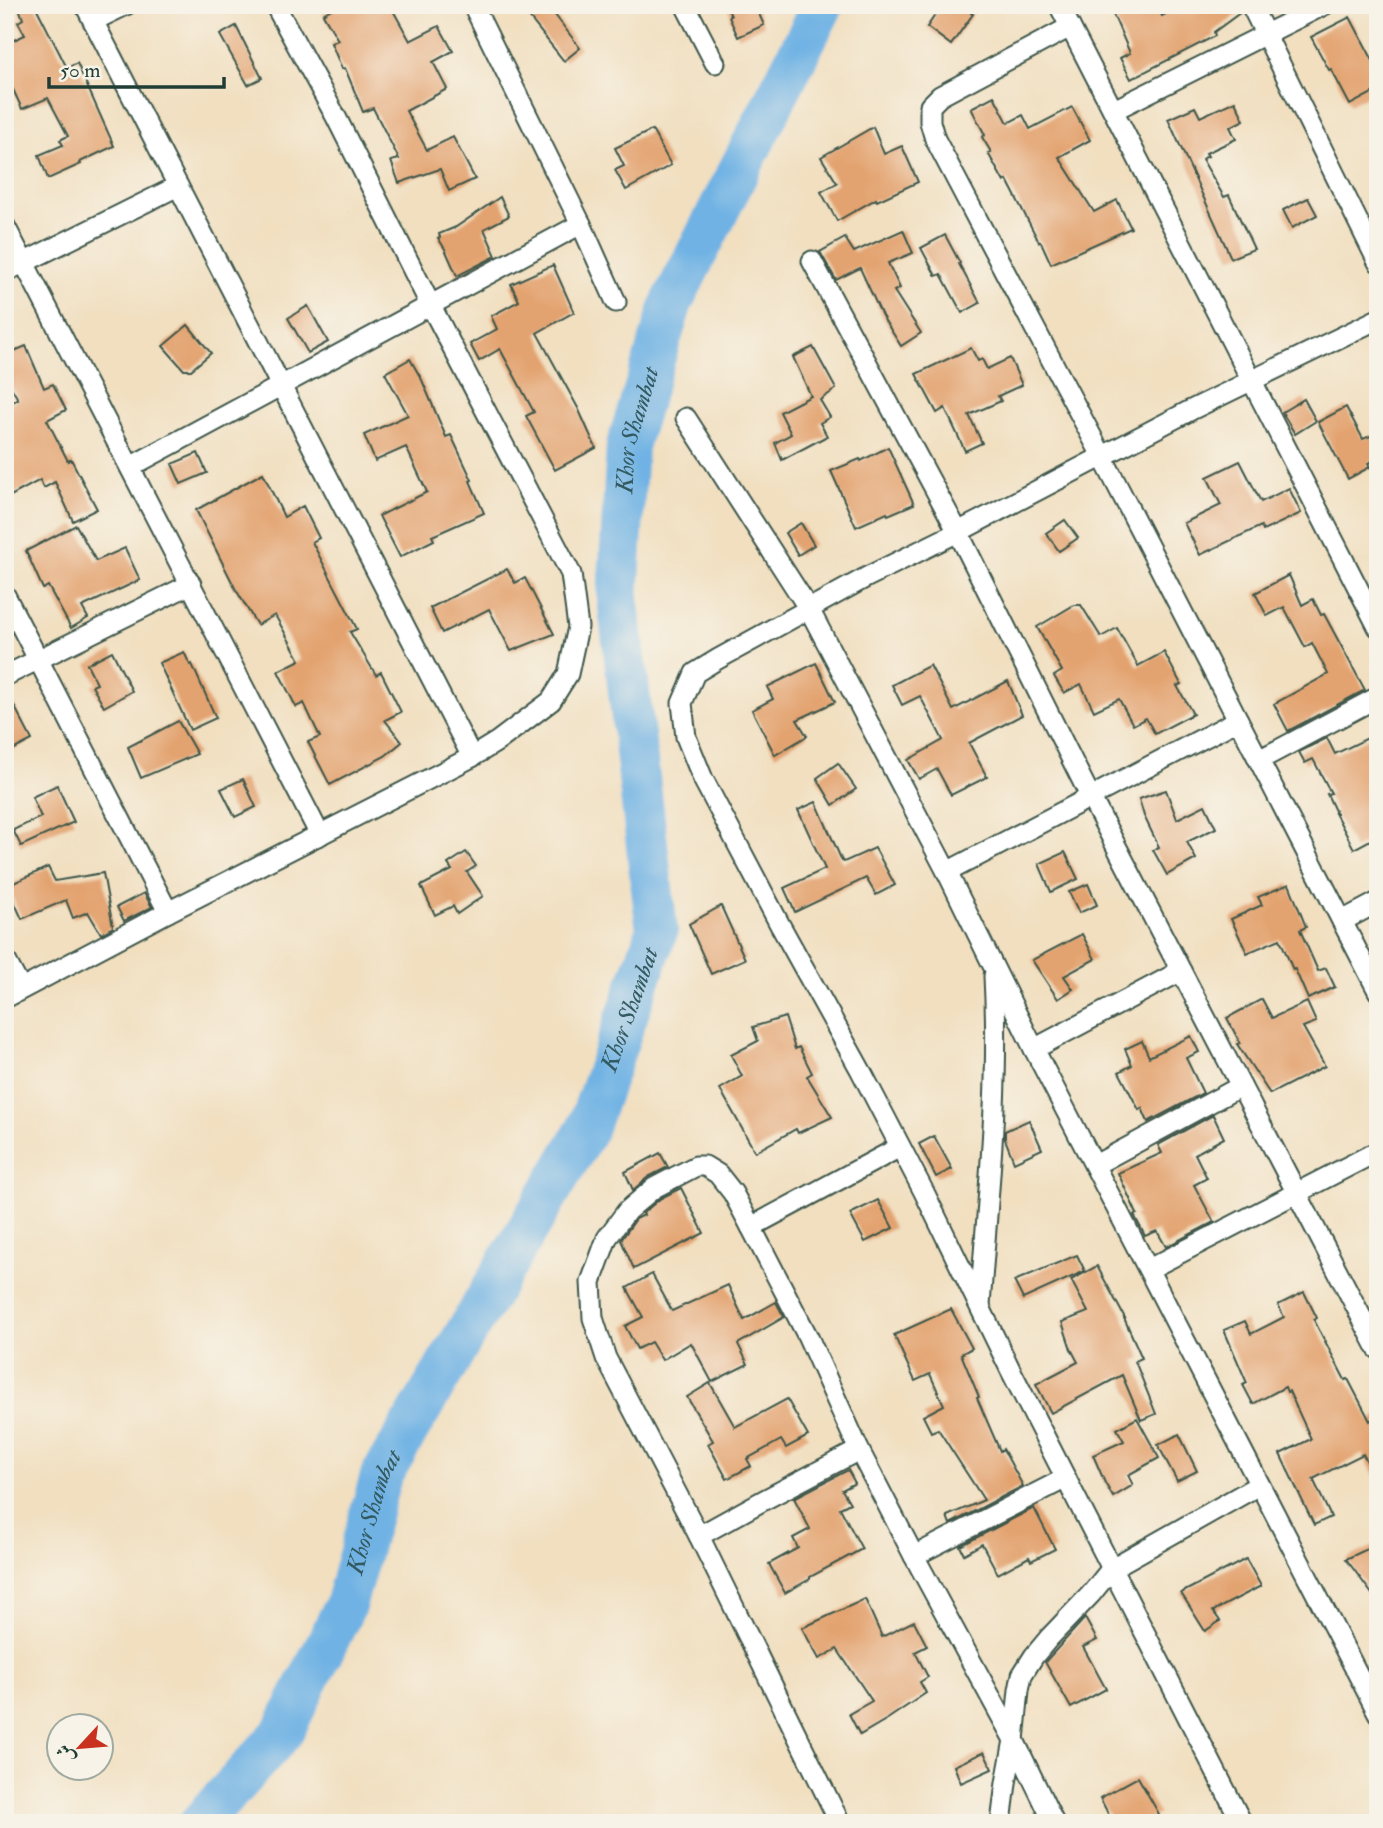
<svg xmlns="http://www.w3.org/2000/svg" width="1383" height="1828" font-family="'IM FELL Double Pica',Amiri,serif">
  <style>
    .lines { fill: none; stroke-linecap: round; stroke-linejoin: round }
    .river { stroke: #70b2e4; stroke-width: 42 }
    .building { fill: #e3a370 }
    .minor-casing { stroke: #3e5549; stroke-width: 23 }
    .minor { stroke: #fff; stroke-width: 19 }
    .labels { text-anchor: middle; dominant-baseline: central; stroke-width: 6; stroke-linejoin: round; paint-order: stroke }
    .water-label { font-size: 24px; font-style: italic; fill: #335a60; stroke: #f7f3e8 }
  </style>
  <rect width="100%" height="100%" fill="#f7f3e8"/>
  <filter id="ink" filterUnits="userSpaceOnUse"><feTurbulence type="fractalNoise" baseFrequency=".0143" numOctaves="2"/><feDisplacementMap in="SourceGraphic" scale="14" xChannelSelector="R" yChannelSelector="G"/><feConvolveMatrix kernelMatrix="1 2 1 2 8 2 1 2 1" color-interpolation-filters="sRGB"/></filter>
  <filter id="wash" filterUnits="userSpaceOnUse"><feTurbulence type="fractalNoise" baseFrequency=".00686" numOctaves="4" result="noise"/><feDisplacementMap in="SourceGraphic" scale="28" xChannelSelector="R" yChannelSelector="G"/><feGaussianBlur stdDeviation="1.57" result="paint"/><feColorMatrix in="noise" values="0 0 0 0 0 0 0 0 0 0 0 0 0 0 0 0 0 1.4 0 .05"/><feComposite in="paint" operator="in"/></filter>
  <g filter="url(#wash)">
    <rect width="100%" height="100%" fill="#f1dfc0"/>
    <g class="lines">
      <!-- river -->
      <path class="river" id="s1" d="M200 1823 283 1732 345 1606 381 1476 587 1129 657 931 618 598 627 446 672 302 823 5"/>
    </g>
    <g id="blocks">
      <!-- building -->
      <g class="building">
        <path d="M18 5H35L67 68 77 63 114 146 80 162 81 164 48 179 39 155 63 145 60 140 68 136 48 98 22 109 5 72V44L25 35 18 22 23 19Z"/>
        <path d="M338 5H390L410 41 439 26 453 51 433 62 447 89 406 111 427 150 453 137 475 179 449 191 440 169 399 183 391 161 399 159 373 108 363 112 345 68 342 69 331 43 338 40 323 14Z"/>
        <path d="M726 5H755L764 25 738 37 729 17 731 16Z"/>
        <path d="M942 5H976L971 13 973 14 951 45 927 27Z"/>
        <path d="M1109 5H1156L1162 16 1184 5H1239L1241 12 1214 32 1215 36 1131 79 1120 58 1130 53Z"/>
        <path d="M549 7 580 48 564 61 529 17Z"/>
        <path d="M1350 17 1378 70V90L1350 105 1331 69 1329 70 1311 37Z"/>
        <path d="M236 26 262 78 248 85 220 35Z"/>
        <path d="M994 96 1008 123 1023 115 1030 129 1072 107 1090 140 1059 157 1094 212 1117 200 1131 228 1051 264 1041 242H1039L1007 180 1004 182 988 153 991 152 982 137 985 135 971 108Z"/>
        <path d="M1235 101 1244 120 1230 127 1236 139 1206 153 1208 156 1202 159 1224 197 1229 195 1254 249 1231 258 1168 119 1195 107 1200 117Z"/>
        <path d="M873 127 884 154 902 146 918 182 877 201 876 199 837 221 821 192 837 183 821 157Z"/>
        <path d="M652 130 671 165 626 190 615 170 624 166 615 148Z"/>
        <path d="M500 197 509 216 484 229 496 256 457 276 445 249 438 238 440 237 439 234 456 227Z"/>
        <path d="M1308 198 1317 215 1292 228 1283 210Z"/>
        <path d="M903 230 913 253 888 263 900 288 894 291 921 333 901 346 882 316 860 268 836 280 820 252 845 238 854 252Z"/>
        <path d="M945 235 960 263 959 264 980 303 962 313 941 274 936 276 921 248Z"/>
        <path d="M553 265 574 312 537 333 578 408 596 448 555 470 526 416 534 412 500 349 479 361 470 344 497 329 491 316 519 301 511 284Z"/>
        <path d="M308 306 328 342 308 353 288 318Z"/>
        <path d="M188 325 211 353 191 370H184L163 346Z"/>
        <path d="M26 346 44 388 53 384 66 410 47 420 68 461 71 459 97 509 73 521 55 482 44 488 40 480 5 499V406L18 399 5 377V355Z"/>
        <path d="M813 347 836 389 820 400 830 417 820 423 827 436 782 460 775 443 791 434 780 412 811 396 793 357Z"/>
        <path d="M971 348 978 361 982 359 987 369 1010 358 1022 385 998 396 1001 401 969 415 982 443 965 451 945 408 937 413 916 374Z"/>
        <path d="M410 359 422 380 446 437 451 435 472 480 470 481 484 513 432 536 434 540 400 557 379 516 427 492 406 447 375 461 364 435 408 415 385 373Z"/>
        <path d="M1304 399 1316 421 1295 434 1282 412Z"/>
        <path d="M1346 407 1363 439 1378 433V459L1368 463 1370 467 1348 479 1318 422Z"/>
        <path d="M888 447 914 504 888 515 887 513 856 527 831 471 860 459 861 461Z"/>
        <path d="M198 453 207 473 181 484 172 464Z"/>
        <path d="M1240 461 1261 502 1289 488 1301 513 1263 531 1261 526 1200 555 1184 523 1221 505 1207 477Z"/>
        <path d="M263 473 284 517 303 506 319 538 312 542 357 629 350 632 376 675 381 672 401 712 385 720 402 742 385 756 330 785 308 742 320 737 304 703 296 707 278 671 300 660 275 615 257 625 235 588 196 510Z"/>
        <path d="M1065 520 1078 538 1059 551 1046 533Z"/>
        <path d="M801 523 814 545 798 555 785 533Z"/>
        <path d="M76 525 96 561 125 548 140 580 82 607 88 618 71 628 48 586 43 589 26 551Z"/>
        <path d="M507 569 515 583 525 578 554 634 511 651 489 609 442 633 430 608Z"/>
        <path d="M1289 575 1302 605 1313 599 1321 615 1324 614 1365 690 1288 731 1274 704 1328 674 1312 643 1305 647 1284 607 1267 616 1255 593Z"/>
        <path d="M1074 605H1081L1101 637 1117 628 1138 666 1164 652 1181 684 1177 686 1193 714 1155 734 1146 718 1133 725 1119 699 1094 711 1081 684 1064 693 1054 676 1062 671 1037 627Z"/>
        <path d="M112 651 132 691 104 707 92 686 97 684 87 664Z"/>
        <path d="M184 652 190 665 192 664 216 718 190 730 159 663Z"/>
        <path d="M816 663 835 702 797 720 807 736 775 755 752 710 773 699 767 687Z"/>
        <path d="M930 665 953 710 1008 681 1022 715 969 743 987 777 951 795 937 769 919 779 908 760 943 740 920 696 902 705 892 685Z"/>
        <path d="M5 688 32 740 5 754Z"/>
        <path d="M178 721 197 754 141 778 128 747Z"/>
        <path d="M1378 733V836L1354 849 1335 813H1336L1327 794 1331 793 1313 759 1305 763 1299 752 1327 738 1335 754Z"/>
        <path d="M838 763 856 789 833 805 817 778Z"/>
        <path d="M243 779 256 807 235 817 221 789Z"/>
        <path d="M57 785 74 822 21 846 13 830 41 817 32 797Z"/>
        <path d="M1166 790 1177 819 1205 805 1216 828 1187 842 1196 859 1167 875 1153 850 1159 847 1144 816 1139 799Z"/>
        <path d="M816 802 842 861 844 862 875 848 895 885 876 895 866 878 795 912 784 888 825 869 798 810Z"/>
        <path d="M466 852 476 866 467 872 483 896 457 914 453 906 435 915 421 886 452 870 448 864Z"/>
        <path d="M1065 852 1078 879 1051 892 1039 864Z"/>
        <path d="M48 867 55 881 103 873 113 927 101 934 88 912 73 918 66 900 22 919 7 886Z"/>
        <path d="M1088 884 1097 905 1079 913 1069 892Z"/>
        <path d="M1289 884 1306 927 1300 930 1318 971 1326 968 1335 987 1308 999 1295 969 1293 970 1280 939 1247 953 1231 919 1262 905 1258 897Z"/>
        <path d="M144 893 152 907 124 921 117 907Z"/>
        <path d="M721 906 745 959 711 974 689 924Z"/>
        <path d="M1082 934 1095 959 1064 976 1073 989 1058 999 1032 960Z"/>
        <path d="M1262 999 1272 1018 1307 1002 1316 1022 1303 1027 1325 1066 1270 1094 1237 1044 1240 1043 1227 1018Z"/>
        <path d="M785 1017 795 1049 799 1047 812 1073 807 1076 832 1117 798 1133 796 1129 755 1152 720 1089 742 1076 731 1055 758 1041 753 1027Z"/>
        <path d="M1191 1036 1199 1052 1186 1058 1203 1093 1148 1122 1142 1108 1139 1110 1119 1072 1132 1065 1125 1049 1142 1041 1149 1057Z"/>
        <path d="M1213 1115 1224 1138 1195 1154 1207 1178 1194 1185 1214 1222 1166 1247 1157 1231 1145 1236 1134 1215 1137 1214 1118 1173 1162 1153 1158 1145Z"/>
        <path d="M1029 1120 1042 1149 1014 1162 1005 1139V1131Z"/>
        <path d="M934 1136 952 1169 936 1177 919 1144Z"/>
        <path d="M660 1153 668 1167 648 1177 633 1190 625 1172Z"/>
        <path d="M681 1188 704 1233 634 1269 621 1240 636 1219 644 1215 643 1213 661 1198Z"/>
        <path d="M878 1200 893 1228 865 1242 850 1214Z"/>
        <path d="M1077 1255 1085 1271 1023 1299 1014 1281Z"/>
        <path d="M1097 1266 1125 1318H1124L1142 1358 1135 1361 1156 1414 1141 1420 1122 1375 1051 1413 1036 1384 1078 1362 1071 1349 1062 1322 1088 1312 1071 1280Z"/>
        <path d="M652 1274 672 1311 728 1285 744 1320 776 1302 784 1317 738 1344 748 1364 712 1382 691 1343 662 1360 651 1342 637 1349 625 1326 643 1317 627 1288Z"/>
        <path d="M1304 1292 1317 1318 1314 1320 1345 1380 1348 1379 1370 1421 1378 1415V1482L1363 1454 1313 1479 1331 1517 1314 1525 1280 1454 1311 1439 1289 1391 1287 1392 1285 1387 1253 1404 1243 1385 1247 1383 1224 1330 1245 1321 1251 1334 1284 1317 1278 1305Z"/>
        <path d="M951 1309 972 1348 961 1354 979 1397 977 1398 1000 1451 1003 1449 1023 1486 950 1524 947 1516 984 1500 938 1429 931 1432 923 1416 944 1405 930 1374 915 1381 894 1335Z"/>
        <path d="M710 1383 735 1427 787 1399 808 1436 786 1448 781 1440 747 1459 751 1466 727 1479 708 1444 713 1441 687 1397Z"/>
        <path d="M1137 1418 1159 1458 1128 1475 1133 1485 1113 1497 1105 1483 1093 1455 1124 1441 1117 1429Z"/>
        <path d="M1179 1434 1197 1471 1177 1481 1158 1445Z"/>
        <path d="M848 1470 855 1483 842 1490 850 1503 840 1508 862 1549 810 1577V1579L785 1593 769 1564 798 1548 793 1538 810 1529 794 1498Z"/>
        <path d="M1034 1508 1055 1549 1031 1561 1029 1557 998 1574 982 1544 964 1554 960 1546Z"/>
        <path d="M1378 1544V1602L1346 1559Z"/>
        <path d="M1246 1559 1261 1586 1213 1611 1220 1621 1205 1631 1181 1593Z"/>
        <path d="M865 1599 882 1637 914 1621 927 1646 915 1652 928 1677 920 1682 926 1693 889 1718 860 1735 849 1714 872 1701 837 1649 819 1659 802 1628Z"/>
        <path d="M1085 1618 1097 1640 1083 1647 1106 1689 1071 1708 1045 1662Z"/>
        <path d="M984 1752 992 1769 961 1783 954 1766Z"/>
        <path d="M1138 1777 1159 1814 1143 1823H1113L1100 1798Z"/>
      </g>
    </g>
  </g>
  <g filter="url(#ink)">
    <use href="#blocks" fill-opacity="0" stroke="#3e5549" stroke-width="2"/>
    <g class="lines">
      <defs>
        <g id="minor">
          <path d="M275 5 336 117 431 306 571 574 578 627 568 674 551 701 498 741 472 757"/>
          <path d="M473 5 581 224 616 302"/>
          <path d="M685 5 715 63"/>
          <path d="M1059 5 1378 627"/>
          <path d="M1251 5 1378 262"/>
          <path d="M93 21 126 5"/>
          <path d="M1070 27 940 96 930 106V122L935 139 1102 456 1378 991"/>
          <path d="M1114 110 1324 5"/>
          <path d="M5 226 320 835"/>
          <path d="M812 261 958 532 1090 796 1378 1349"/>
          <path d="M5 272 178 186"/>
          <path d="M686 418 809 609 947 872 1034 1049 1378 1713"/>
          <path d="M130 467 581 224"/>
          <path d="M5 595 168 912"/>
          <path d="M5 676 191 584"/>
          <path d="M1259 760 1378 697"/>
          <path d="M947 872 1238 720"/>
          <path d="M1342 921 1378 902"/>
          <path d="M5 959 21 989"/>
          <path d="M5 998 168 912 472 757 85 5"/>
          <path d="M1034 1049 1181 971"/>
          <path d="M1095 1165 1241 1086"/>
          <path d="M751 1227 900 1147"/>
          <path d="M1149 1269 1378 1151"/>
          <path d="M980 1306C988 1196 1000 1087 994 976"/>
          <path d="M699 1536 764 1500 859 1450"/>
          <path d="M914 1556 1066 1478"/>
          <path d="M840 1823 699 1536 606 1358 593 1318 591 1282 607 1238 627 1211 654 1188 696 1166H705L718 1174 733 1193 751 1227 808 1337 859 1450 914 1556 1014 1740 1054 1823"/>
          <path d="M1001 1823 1006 1783 1014 1740 1019 1690 1022 1675 1034 1656 1049 1638 1091 1594 1112 1568 1259 1485"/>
          <path d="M1242 1823 1010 1369 924 1192 861 1071 780 925 703 779 686 737 682 703 695 673 718 659 867 577 958 532 1191 410 1378 319"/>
        </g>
      </defs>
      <!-- minor casing -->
      <use href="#minor" class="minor-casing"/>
      <!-- minor -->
      <use href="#minor" class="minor"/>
    </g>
  </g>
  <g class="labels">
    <!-- water labels -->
    <g class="water-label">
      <text stroke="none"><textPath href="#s1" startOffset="1517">Khor Shambat</textPath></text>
      <text stroke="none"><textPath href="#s1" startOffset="929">Khor Shambat</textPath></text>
      <text stroke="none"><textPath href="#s1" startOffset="362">Khor Shambat</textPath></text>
    </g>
  </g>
  <!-- margin -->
  <rect width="1383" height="1828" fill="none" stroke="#f7f3e8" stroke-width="28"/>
  <!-- north arrow -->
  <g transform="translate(80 1747) rotate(244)"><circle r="33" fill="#f7f3e8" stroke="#a1aaa0" stroke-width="2"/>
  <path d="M0-5L12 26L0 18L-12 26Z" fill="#c8321e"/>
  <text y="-10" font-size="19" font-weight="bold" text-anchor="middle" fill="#1f3d34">ش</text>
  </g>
  <!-- scale -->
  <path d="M49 77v10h175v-10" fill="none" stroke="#1f3d34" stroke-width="3.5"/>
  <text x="60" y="77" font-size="21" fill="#1f3d34" stroke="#f7f3e8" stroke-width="5" paint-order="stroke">50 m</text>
</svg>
